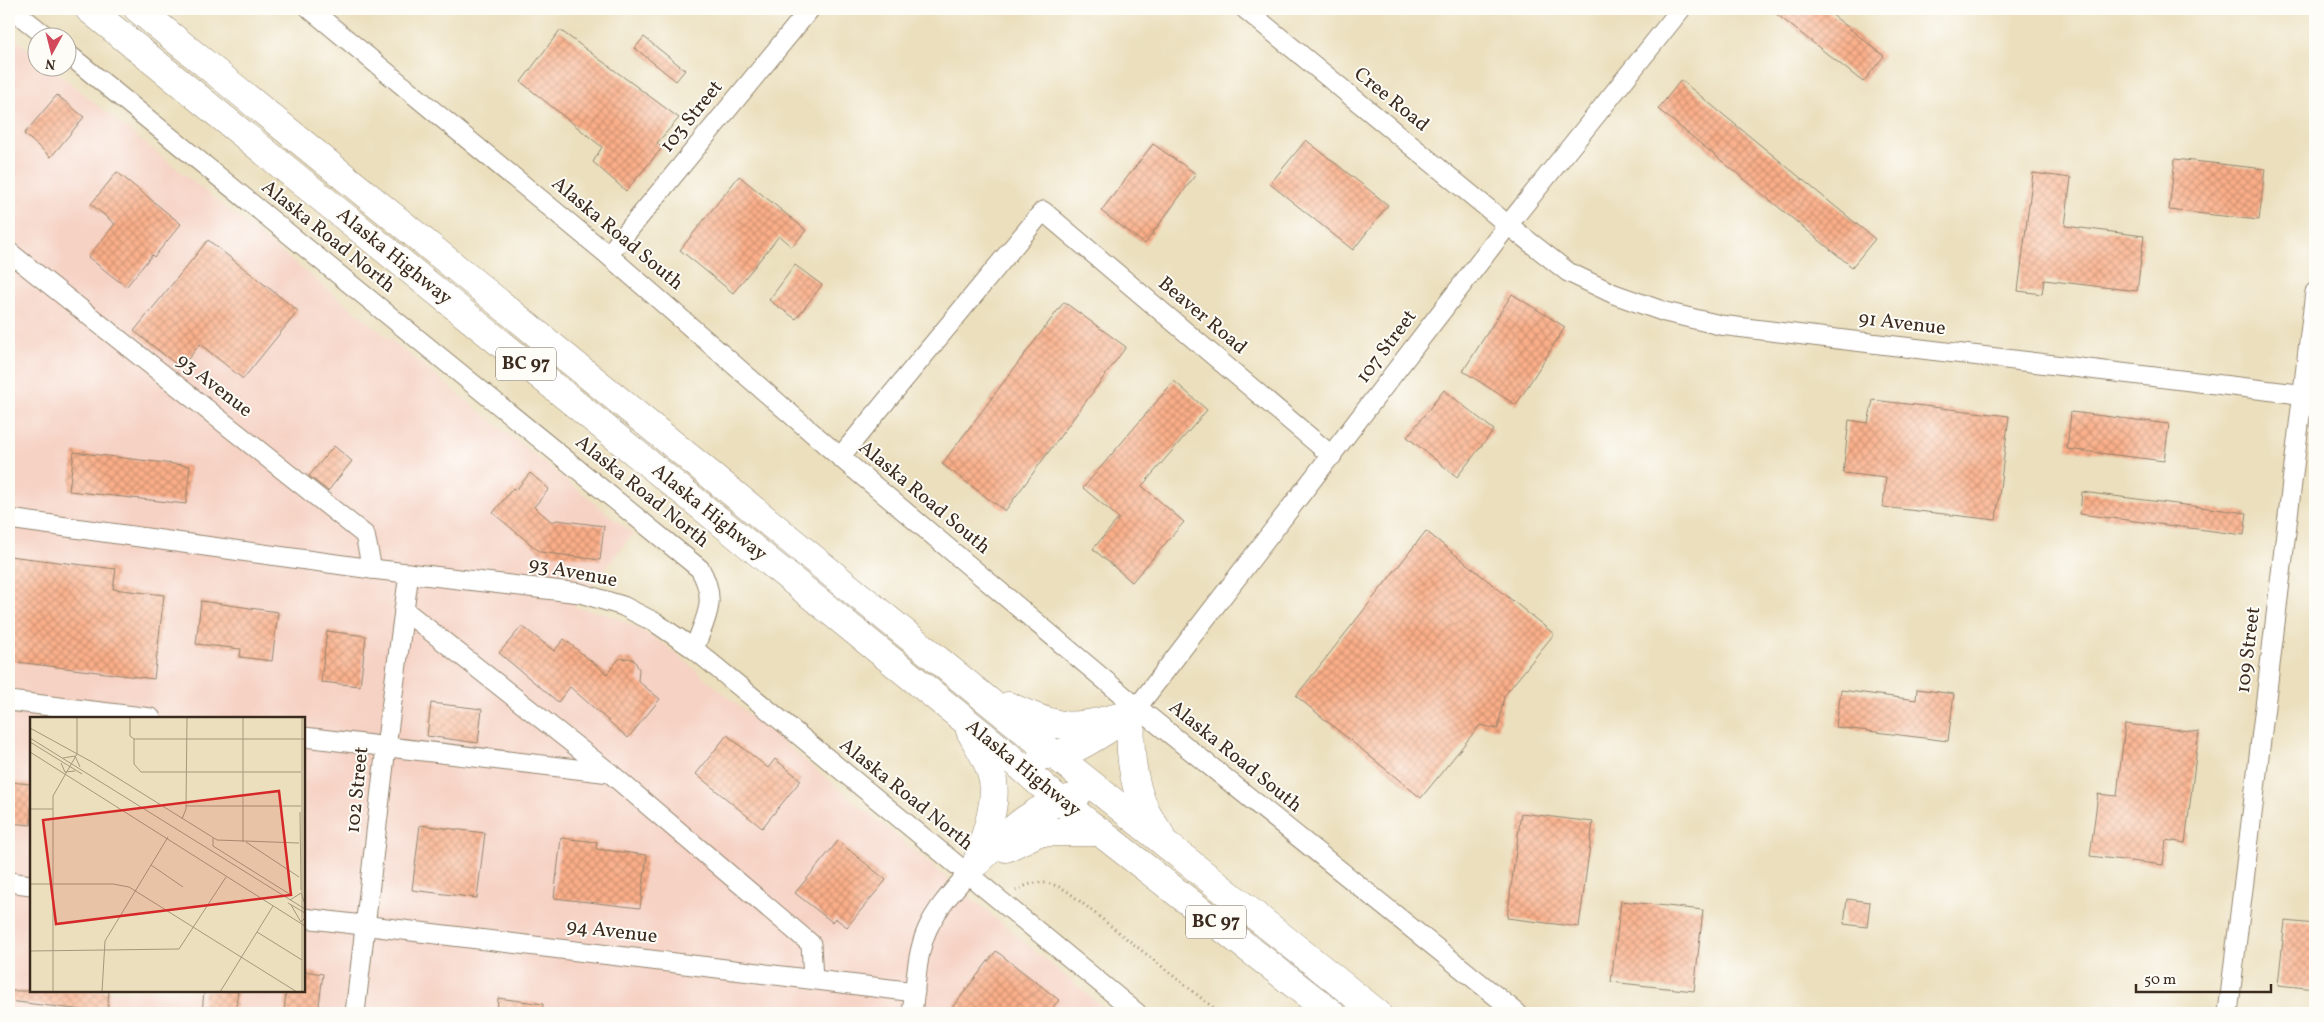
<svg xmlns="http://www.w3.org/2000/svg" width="2324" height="1022" font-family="Vollkorn,serif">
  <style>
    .built { fill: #f6d2c4; fill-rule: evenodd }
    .building { fill: url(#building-cross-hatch) }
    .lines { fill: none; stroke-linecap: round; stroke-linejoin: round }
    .minor-casing { stroke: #93846e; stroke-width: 21 }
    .highway-casing { stroke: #93846e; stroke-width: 29 }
    .path { stroke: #93846e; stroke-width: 3; stroke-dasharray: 1 4; stroke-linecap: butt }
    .minor { stroke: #fff; stroke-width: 19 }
    .highway { stroke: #fff; stroke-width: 28 }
    .labels { text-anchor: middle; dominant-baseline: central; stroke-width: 4; stroke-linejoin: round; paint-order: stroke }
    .shield { fill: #fdfcf7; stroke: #75695f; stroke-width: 1 }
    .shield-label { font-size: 19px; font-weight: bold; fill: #3b2a1e }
    .street-label { font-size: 20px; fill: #3b2a1e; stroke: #fdfcf7 }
    .inset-road { fill: none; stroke: #a5977d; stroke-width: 1 }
    .view { fill: #d62828; fill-opacity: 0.15; stroke: #d62828; stroke-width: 2.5 }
    .inset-edge { fill: none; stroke: #3b2a1e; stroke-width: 2.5 }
  </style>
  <defs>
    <pattern id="building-cross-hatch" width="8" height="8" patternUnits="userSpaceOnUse" patternTransform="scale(1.25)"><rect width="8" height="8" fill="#fbaf89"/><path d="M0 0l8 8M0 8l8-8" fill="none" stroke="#cc8f6f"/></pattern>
  </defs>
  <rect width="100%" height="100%" fill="#fdfcf7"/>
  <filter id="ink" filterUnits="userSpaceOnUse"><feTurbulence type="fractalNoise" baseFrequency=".02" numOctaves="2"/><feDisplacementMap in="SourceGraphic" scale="10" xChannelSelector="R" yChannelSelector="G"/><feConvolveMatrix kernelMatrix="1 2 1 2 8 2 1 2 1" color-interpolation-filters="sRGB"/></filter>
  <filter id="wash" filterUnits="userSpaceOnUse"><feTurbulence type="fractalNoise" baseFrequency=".0096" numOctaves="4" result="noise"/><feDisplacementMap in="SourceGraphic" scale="20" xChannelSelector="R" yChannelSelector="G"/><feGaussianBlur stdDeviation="1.12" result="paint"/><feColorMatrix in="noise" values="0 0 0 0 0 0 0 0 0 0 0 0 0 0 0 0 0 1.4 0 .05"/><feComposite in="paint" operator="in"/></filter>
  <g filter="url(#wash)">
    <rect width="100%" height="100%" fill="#ebdfbd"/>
    <!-- built -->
    <path class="built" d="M9 34 37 57 38 68H51L633 534 574 607 606 614 632 625 664 644 1110 1013H9ZM31 718H304V991H31Z"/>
    <g id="blocks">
      <!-- building -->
      <g class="building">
        <path d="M1770 9H1825L1884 56 1863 82Z"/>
        <path d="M560 30 679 118 657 143 662 148 626 191 593 162 602 147 521 82Z"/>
        <path d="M644 37 685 70 676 81 635 48Z"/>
        <path d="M1681 80 1875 239 1852 267 1658 109Z"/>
        <path d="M57 95 84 117 51 157 24 134Z"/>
        <path d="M1306 140 1388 205 1353 250 1270 184Z"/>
        <path d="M1153 144 1196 174 1145 244 1101 211Z"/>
        <path d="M2175 159 2265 169 2259 220 2169 210Z"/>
        <path d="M117 172 181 224 154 257 152 255 126 287 88 257 115 224 91 204Z"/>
        <path d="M2033 173 2071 178 2065 226 2144 236 2137 291 2044 280 2042 294 2018 291Z"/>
        <path d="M739 176 806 230 792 247 779 236 733 293 680 250Z"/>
        <path d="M208 240 298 311 243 379 200 344 181 368 134 331Z"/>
        <path d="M795 265 822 285 796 319 769 300Z"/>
        <path d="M1512 294 1565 327 1516 405 1463 371Z"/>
        <path d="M1064 302 1126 347 1005 511 942 464Z"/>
        <path d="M1174 381 1207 410 1142 486 1184 522 1132 582 1093 549 1119 518 1083 488Z"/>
        <path d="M1444 390 1494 430 1457 477 1407 437Z"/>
        <path d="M1873 400 2009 416 1996 520 1883 507 1886 478 1843 473 1849 420 1868 423Z"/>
        <path d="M2071 412 2169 424 2164 461 2067 449Z"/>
        <path d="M334 446 352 461 328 491 309 476Z"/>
        <path d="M74 452 190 466 186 504 69 491Z"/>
        <path d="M530 473 549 489 534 507 552 522 557 520 604 526 600 560 540 552 493 513 513 488 516 490Z"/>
        <path d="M2082 492 2247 513 2244 535 2080 514Z"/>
        <path d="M1426 531 1554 634 1504 696 1498 729 1480 725 1421 798 1296 696Z"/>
        <path d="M9 556 116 569 113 589 164 595 154 679 9 661Z"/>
        <path d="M201 601 278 612 272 661 240 657 241 649 196 644Z"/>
        <path d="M522 626 554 651 564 639 607 674 619 659 629 658 634 660 639 669 638 681 660 699 628 738 570 687 558 702 499 653Z"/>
        <path d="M327 631 366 636 360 686 321 682Z"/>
        <path d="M1917 689 1954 694 1948 741 1836 727 1841 690 1916 700Z"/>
        <path d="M431 703 482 709 478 743 427 736Z"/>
        <path d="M2125 724 2199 732 2185 843 2166 840 2163 865 2090 856 2098 794 2117 796Z"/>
        <path d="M727 735 768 768 775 759 801 780 762 828 696 774Z"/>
        <path d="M9 782 31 784V825L9 823Z"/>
        <path d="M1521 813 1593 822 1579 927 1507 918Z"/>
        <path d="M420 825 485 833 477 898 412 890Z"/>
        <path d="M561 838 597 842 596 849 647 855 640 908 554 898Z"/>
        <path d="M838 841 886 880 847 927 835 918 832 922 795 893Z"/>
        <path d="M1847 899 1870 902 1867 927 1844 924Z"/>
        <path d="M1621 901 1703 910 1694 991 1611 982Z"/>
        <path d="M2285 921 2315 924V989L2278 985Z"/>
        <path d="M996 951 1059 1000 1048 1013H948Z"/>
        <path d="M304 971 323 974 318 1013H284L286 991H304Z"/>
        <path d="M9 991H109L107 1013 9 1001Z"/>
        <path d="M204 991H238L235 1013H202Z"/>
        <path d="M498 998 543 1004 542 1013H497Z"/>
      </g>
    </g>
  </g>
  <g filter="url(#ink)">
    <use href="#blocks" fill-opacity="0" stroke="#93846e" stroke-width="1"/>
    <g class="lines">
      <defs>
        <g id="minor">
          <path d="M12 9 48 38"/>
          <path d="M310 9 608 255 840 457 1138 708 1517 1013"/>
          <path d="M1245 9 1508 225 1568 272 1614 294 1665 312 1720 325 2315 396"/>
          <path d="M68 54 700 569C718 601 706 617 694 649"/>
          <path d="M9 252 365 535 372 569"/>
          <path d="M608 255 810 9"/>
          <path d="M840 457 1043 211 1332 456"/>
          <path d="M9 519 372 569 580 593 623 606 656 623 694 649 1137 1013"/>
          <path d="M404 610 610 773 811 944 813 979"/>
          <path d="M9 701 151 718"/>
          <path d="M1132 714 1508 225 1681 9"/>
          <path d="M304 737 610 773"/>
          <path d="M9 882 31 885"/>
          <path d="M304 918 915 992"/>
          <path d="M355 1013 386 747 409 573"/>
          <path d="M912 1013C916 986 916 955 927 930 938 905 959 885 975 865"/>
          <path d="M2228 1013 2315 292"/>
        </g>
        <g id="highway">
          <path d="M89 9 1005 753 1059 800 1331 1013"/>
          <path d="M138 9 1056 756 1377 1013"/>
          <path d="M1008 706C1025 713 1043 722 1063 725 1084 728 1111 718 1132 714"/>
          <path d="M1132 714C1128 745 1132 781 1145 810 1149 819 1155 826 1160 834"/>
          <path d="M970 731C979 747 990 763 993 781 997 807 984 838 977 862"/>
          <path d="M1042 755C1070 757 1094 737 1118 723"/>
          <path d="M1006 848 1039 832H1101"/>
          <path d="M977 862C1007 834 1034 805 1076 797"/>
        </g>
      </defs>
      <!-- minor casing -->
      <use href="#minor" class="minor-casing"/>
      <!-- highway casing -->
      <use href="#highway" class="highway-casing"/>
      <!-- path -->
      <path class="path" d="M1016 891C1033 879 1050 881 1067 891L1220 1013"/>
      <!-- minor -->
      <use href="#minor" class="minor"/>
      <!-- highway -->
      <use href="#highway" class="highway"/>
    </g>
  </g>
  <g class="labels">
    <!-- shield labels -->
    <g class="shield">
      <rect x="496" y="347.5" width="60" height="33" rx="4"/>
      <rect x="1186" y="905.5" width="60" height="33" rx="4"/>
    </g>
    <g class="shield-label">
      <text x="526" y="364">BC 97</text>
      <text x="1216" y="922">BC 97</text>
    </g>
    <!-- street labels -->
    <g class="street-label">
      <text transform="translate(1391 100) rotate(39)">Cree Road</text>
      <text transform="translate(692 117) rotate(-51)">103 Street</text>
      <text transform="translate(617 234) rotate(40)">Alaska Road South</text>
      <text transform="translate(328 237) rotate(39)">Alaska Road North</text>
      <text transform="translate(394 257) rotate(39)">Alaska Highway</text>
      <text transform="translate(1202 316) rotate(40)">Beaver Road</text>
      <text transform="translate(1902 324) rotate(7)">91 Avenue</text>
      <text transform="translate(1387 347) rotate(-53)">107 Street</text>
      <text transform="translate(214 386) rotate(38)">93 Avenue</text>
      <text transform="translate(642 492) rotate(39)">Alaska Road North</text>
      <text transform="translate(924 498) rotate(40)">Alaska Road South</text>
      <text transform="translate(709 513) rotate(39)">Alaska Highway</text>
      <text transform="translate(573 573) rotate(11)">93 Avenue</text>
      <text transform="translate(2249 650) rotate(-83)">109 Street</text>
      <text transform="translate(1235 757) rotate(39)">Alaska Road South</text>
      <text transform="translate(1023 769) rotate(39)">Alaska Highway</text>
      <text transform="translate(358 790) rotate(-84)">102 Street</text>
      <text transform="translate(906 795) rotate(39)">Alaska Road North</text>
      <text transform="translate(612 932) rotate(7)">94 Avenue</text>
    </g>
  </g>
  <!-- overview -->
  <g transform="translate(30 717)">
    <rect width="275" height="275" fill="#ebdfbd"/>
    <path class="inset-road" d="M100 0V19L104 22H275M213 0V125M0 11 62 45 187 123 269 126M0 21 275 192M104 22V47L111 55H271M0 25 52 57M0 35 275 209M33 41 45 39 50 50M31 46 35 55 45 54M156 89H271M0 92H23M270 95 271 173M152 102 156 92 157 0M183 121V129L261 178M216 125 269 160M121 148 153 170M0 167H83L99 170 267 275M260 183 271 176 275 187M258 186 275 196M261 188 271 205 275 201M227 215 272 243M0 234 149 232 196 160M23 275V79L47 37V0M72 275 75 224 138 120M190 275 243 189M272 275V0"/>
    <path class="view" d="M249 74 261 178 26 207 13 103Z"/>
    <rect width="275" height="275" class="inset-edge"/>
  </g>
  <!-- margin -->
  <rect width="2324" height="1022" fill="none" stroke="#fdfcf7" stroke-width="30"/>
  <!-- north arrow -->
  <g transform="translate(52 52) rotate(187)"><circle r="24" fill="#fdfcf7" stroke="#afa8a0"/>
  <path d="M0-4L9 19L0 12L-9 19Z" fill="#d1495b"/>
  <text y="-8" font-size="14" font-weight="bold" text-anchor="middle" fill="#3b2a1e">N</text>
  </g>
  <!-- scale -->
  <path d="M2136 984v8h135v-8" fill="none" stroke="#3b2a1e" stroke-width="2.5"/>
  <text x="2144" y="984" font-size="15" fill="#3b2a1e" stroke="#fdfcf7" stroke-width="4" paint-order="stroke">50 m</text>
</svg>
